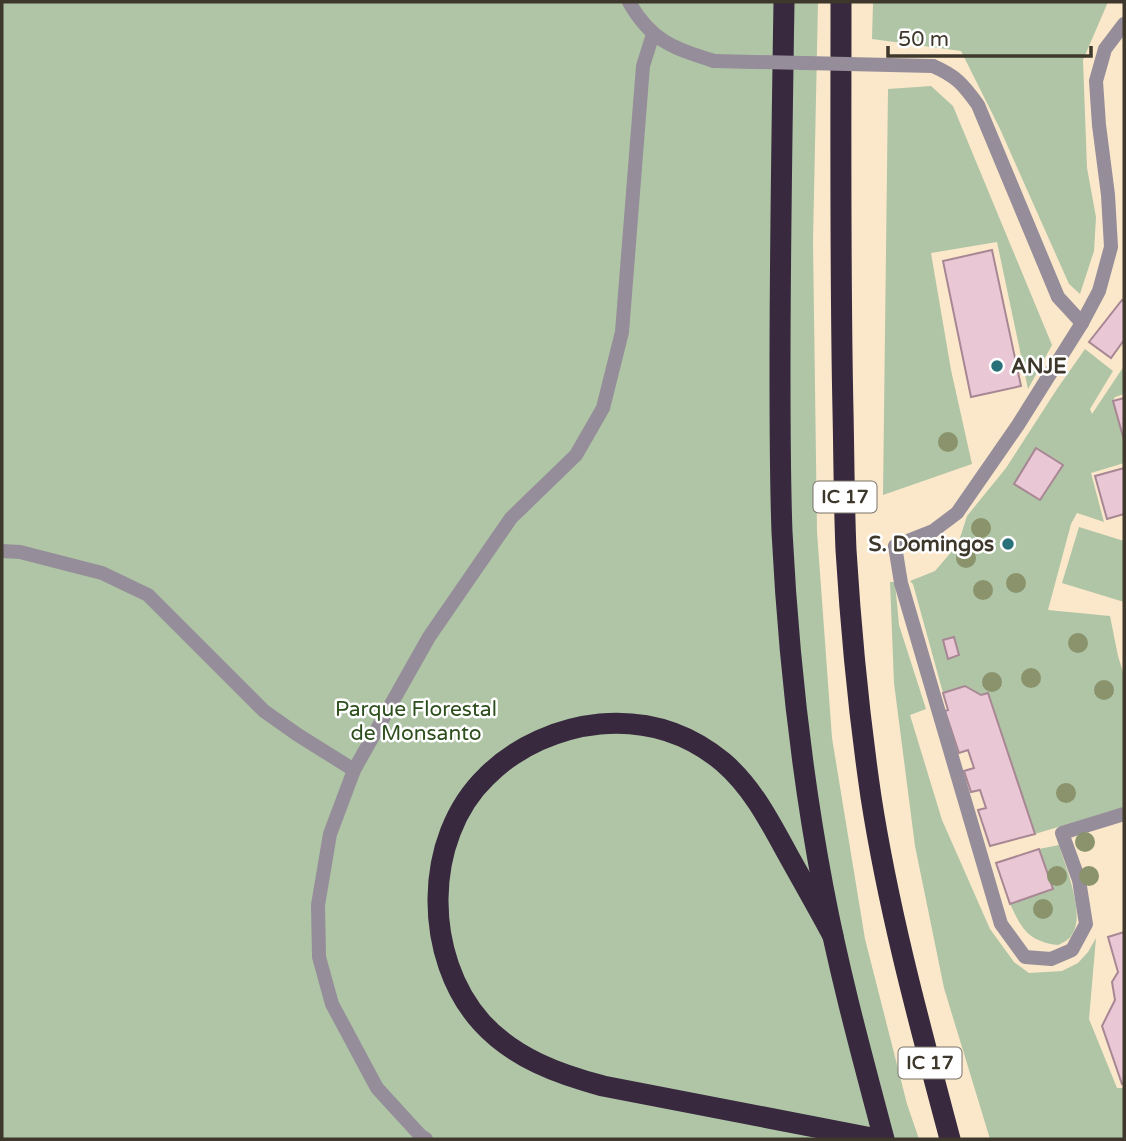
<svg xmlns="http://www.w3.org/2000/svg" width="1126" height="1141" font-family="'Varela Round',sans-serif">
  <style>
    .green { fill: #afc5a6 }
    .building { fill: #eac7d5; stroke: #a88794; stroke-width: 2 }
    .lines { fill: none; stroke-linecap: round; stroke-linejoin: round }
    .lane { stroke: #958d99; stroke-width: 14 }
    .street { stroke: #958d99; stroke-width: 14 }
    .highway { stroke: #38293f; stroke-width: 21 }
    .street-bridge { stroke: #958d99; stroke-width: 14 }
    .tree { fill: #8a936b }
    .poi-dot { fill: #287179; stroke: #fff; stroke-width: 2.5 }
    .labels { text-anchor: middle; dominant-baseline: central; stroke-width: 5; stroke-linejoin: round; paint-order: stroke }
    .shield { fill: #fff; stroke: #78736b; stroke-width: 2 }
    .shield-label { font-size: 19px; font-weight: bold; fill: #3e372b }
    .poi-label { font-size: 21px; font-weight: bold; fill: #3e372b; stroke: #fff; text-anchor: start }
    .park-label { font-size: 21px; fill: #2d4e1d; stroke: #fff }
  </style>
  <rect width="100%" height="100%" fill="#fbe8ca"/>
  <!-- green -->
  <g class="green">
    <path d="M2 2H818L813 241 817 532 832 738 865 939 907 1104 919 1139H2Z"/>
    <path d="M873 2H1108L1083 60 1087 168 1096 217 1094 251 1080 294 1069 284 1000 129 961 51 872 39Z"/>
    <path d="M931 86 953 106 1052 345 1028 389 997 242 931 253 951 370 972 464 883 495 888 89Z"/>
    <path d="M1085 349 1113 371 1090 409 1092 414 1124 366V394L1115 397 1113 401 1124 440V463L1091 473 1104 522 1077 513 1071 524 1048 610 1110 616 1118 656 1124 675V807L1035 834 989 694 981 695 965 686 943 693 913 584 910 581 935 571 958 544 967 516 1006 468 1057 389Z"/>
    <path d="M1079 527 1124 541V602L1062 583Z"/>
    <path d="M890 582H895L899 625 926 709 910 715 942 820 990 929 1014 962 1029 973 1062 971 1078 963 1088 952 1096 938 1089 1019 1117 1088H1124V1139H990L944 988 915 846 894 683Z"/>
    <path d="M1059 845C1065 866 1087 916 1071 936 1069 940 1062 943 1058 945 1028 941 1022 929 1010 904L1052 889 1039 849Z"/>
  </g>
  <!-- building -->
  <g class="building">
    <path d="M992 250 1021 386 971 397 943 261Z"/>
    <path d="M1122 300 1124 302V340L1111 358 1089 342Z"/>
    <path d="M1124 398V440L1113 401Z"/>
    <path d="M1036 448 1063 465 1040 500 1014 484Z"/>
    <path d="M1124 468V514L1107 519 1095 476Z"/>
    <path d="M954 637 959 655 948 659 943 640Z"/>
    <path d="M965 686 981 695 988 693 1035 834 990 846 978 810 986 808 980 790 971 792 964 771 974 768 968 750 959 753 945 711 948 710 943 693Z"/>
    <path d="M1039 849 1053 889 1010 904 996 863Z"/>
    <path d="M1124 932V1083L1122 1084 1102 1026 1115 1000 1112 982 1118 972 1108 937Z"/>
  </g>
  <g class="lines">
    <!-- lane -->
    <path class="lane" d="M895 546 901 583 1001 924 1025 957 1051 959 1072 950 1086 924 1079 880 1062 833 1124 814"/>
    <!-- street -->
    <g class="street">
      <path d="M629 2C651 41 673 48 714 61"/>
      <path d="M933 66C956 76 963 84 978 105L1058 297 1082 323"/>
      <path d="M895 546 933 531 957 513 1018 425 1082 323 1099 291 1111 247 1108 195 1099 125 1096 81 1105 49 1124 24"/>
      <path d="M2 551 20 552 102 573 148 595 264 711 298 735 354 770"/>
      <path d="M426 1139 420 1135 377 1088 332 1004 319 957 318 905 330 834 354 770 429 637 511 518 576 455 603 408 622 332 643 66 653 34"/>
    </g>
    <!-- highway -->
    <g class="highway">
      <path d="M784 2C782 125 780 248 780 371 780 425 780 478 782 532 788 650 801 771 823 887 839 972 862 1056 884 1139"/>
      <path d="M841 2C841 138 840 275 843 411 844 457 844 504 846 550 851 632 859 715 871 797 889 913 920 1026 950 1139"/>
      <path d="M833 936C818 908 802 880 787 853 769 820 752 787 723 762 688 733 646 720 600 724 559 728 517 746 487 776 422 838 423 958 482 1023 514 1058 558 1074 603 1086L877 1139"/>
    </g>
    <!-- street-bridge -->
    <path class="street-bridge" d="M714 61 933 66"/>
  </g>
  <!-- trees -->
  <g class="tree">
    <circle cx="948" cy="442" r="10"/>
    <circle cx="981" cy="528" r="10"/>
    <circle cx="966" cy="558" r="10"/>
    <circle cx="1016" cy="583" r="10"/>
    <circle cx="983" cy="590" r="10"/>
    <circle cx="1078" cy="643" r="10"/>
    <circle cx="1031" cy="678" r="10"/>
    <circle cx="992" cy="682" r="10"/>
    <circle cx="1104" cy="690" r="10"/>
    <circle cx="1066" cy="793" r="10"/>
    <circle cx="1085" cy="842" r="10"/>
    <circle cx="1057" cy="876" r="10"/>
    <circle cx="1089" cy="876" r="10"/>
    <circle cx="1043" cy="909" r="10"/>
  </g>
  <!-- markers -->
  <g class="poi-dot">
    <circle cx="997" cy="366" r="7"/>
    <circle cx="1008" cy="544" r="7"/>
  </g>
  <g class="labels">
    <!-- shield labels -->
    <g class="shield">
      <rect x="813.5" y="481.5" width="63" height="31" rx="5"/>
      <rect x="898.5" y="1047.5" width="63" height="31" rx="5"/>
    </g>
    <g class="shield-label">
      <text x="845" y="497">IC 17</text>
      <text x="930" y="1063">IC 17</text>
    </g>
    <!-- poi labels -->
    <g class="poi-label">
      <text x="1011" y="366">ANJE</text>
      <text x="994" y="544" text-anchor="end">S. Domingos</text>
    </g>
    <!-- park labels -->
    <g class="park-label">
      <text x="416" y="709">Parque Florestal<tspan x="416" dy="24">de Monsanto</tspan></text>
    </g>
  </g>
  <!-- border -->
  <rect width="1126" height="1141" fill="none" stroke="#3e372b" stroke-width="7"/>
  <!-- scale -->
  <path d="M888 46v10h203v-10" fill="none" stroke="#3e372b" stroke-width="3.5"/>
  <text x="898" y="46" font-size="21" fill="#3e372b" stroke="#ffffff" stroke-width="5" paint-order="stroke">50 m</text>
</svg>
